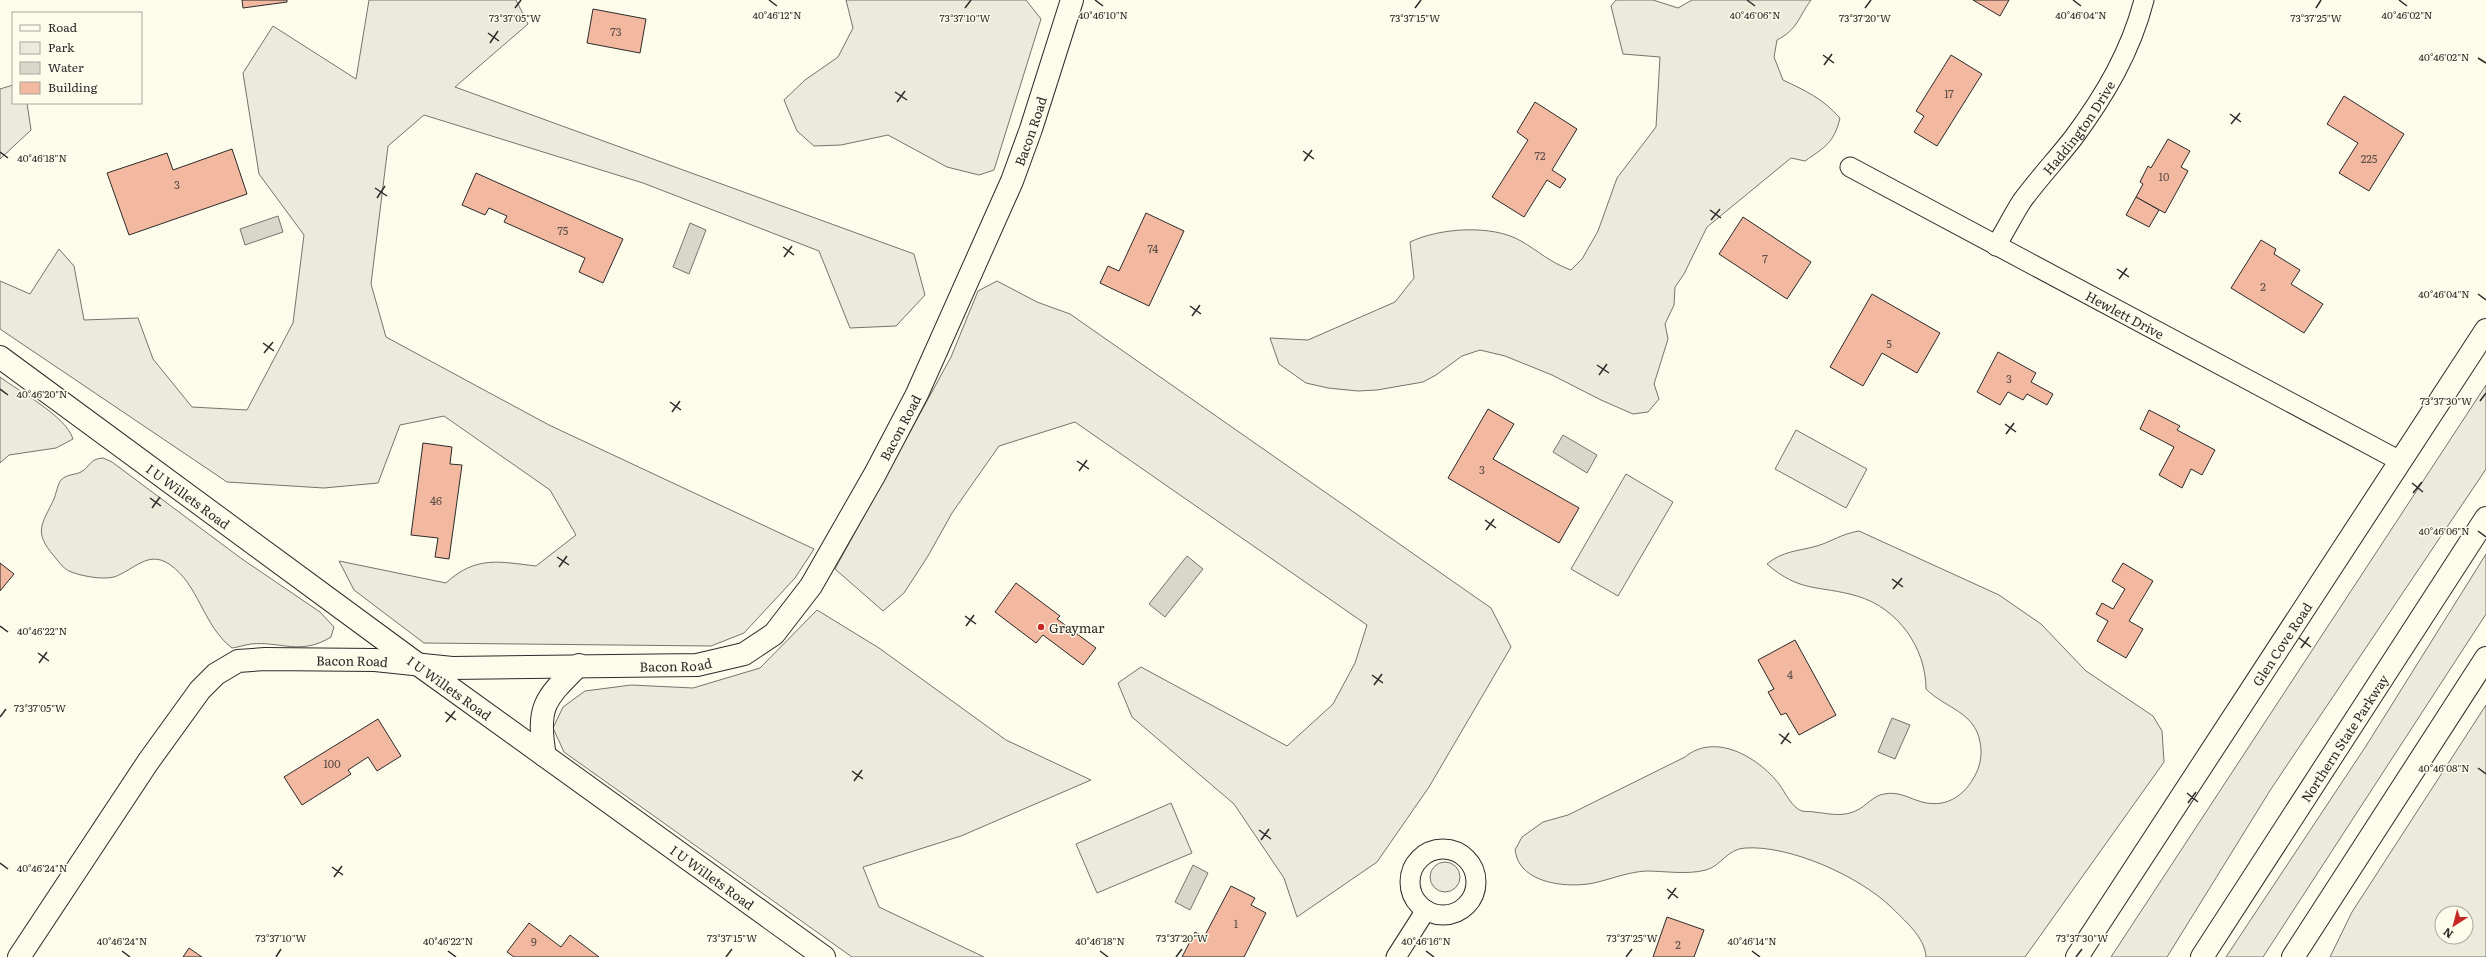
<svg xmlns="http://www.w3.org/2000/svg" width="2486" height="957" font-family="Literata,serif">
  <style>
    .green { fill: #ecebdb; stroke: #74746e; fill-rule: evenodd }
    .water { fill: #d8d7c9; stroke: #74746e }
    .building { fill: #f2b8a0; stroke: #2b2b2b }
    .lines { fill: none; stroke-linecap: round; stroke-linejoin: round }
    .minor-casing { stroke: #2b2b2b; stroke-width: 21 }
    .tertiary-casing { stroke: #2b2b2b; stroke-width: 24 }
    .primary-casing { stroke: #2b2b2b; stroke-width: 24 }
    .motorway-casing { stroke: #2b2b2b; stroke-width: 24 }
    .minor { stroke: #fdfbea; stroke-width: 19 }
    .tertiary { stroke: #fdfbea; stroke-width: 22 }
    .primary { stroke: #fdfbea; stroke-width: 22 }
    .motorway { stroke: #fdfbea; stroke-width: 22 }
    .ticks { fill: none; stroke: #2b2b2b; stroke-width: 1.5 }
    .poi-dot { fill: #c62828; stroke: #fdfbea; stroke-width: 1.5 }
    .labels { text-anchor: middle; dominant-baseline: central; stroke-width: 3; stroke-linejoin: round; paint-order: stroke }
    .number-label { font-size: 11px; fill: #5d4e48 }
    .street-label { font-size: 13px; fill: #2b2b2b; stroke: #fdfbea }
    .poi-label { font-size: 13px; fill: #2b2b2b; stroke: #fdfbea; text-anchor: start }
    .ticks-label { font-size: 10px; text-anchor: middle; fill: #2b2b2b; stroke: #fdfbea; stroke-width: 3; stroke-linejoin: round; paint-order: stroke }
  </style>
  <rect width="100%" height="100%" fill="#fdfbea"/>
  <!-- green -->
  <g class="green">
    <path d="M369 0H516L528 24 455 87 914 254 925 295 896 326 850 328 819 251 643 183 424 115 388 146 371 284 386 337 549 425 814 549 795 578 744 633 711 646 424 643 354 590 339 561 446 583C476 555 500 562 536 566L576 535 550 490 444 416 400 425 378 483 324 488 227 482 0 329V281L30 294 59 249 74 266 84 320 138 318 153 359 192 407 247 410 293 323 304 235 259 174 243 73 273 26 356 79Z"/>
    <path d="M846 0H1026L1041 19 994 170 979 175 947 167 888 135 841 145 814 146 797 131 784 100 805 80 838 57 853 28Z"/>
    <path d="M1616 0H1653L1678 8 1692 0H1811C1798 18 1798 29 1777 40L1774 57 1783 80C1806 91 1822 98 1840 118 1834 143 1825 147 1805 161L1791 158 1707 227 1684 274 1675 287 1674 305 1665 324 1668 339 1654 384 1659 399 1648 412 1633 414 1601 400 1552 375 1505 356 1480 350 1462 356 1436 375 1423 382 1377 390 1358 391 1328 388 1306 383 1279 364 1270 338 1308 340 1395 302 1414 278 1410 242C1439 228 1492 224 1521 241 1540 252 1549 262 1571 270L1582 259 1598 231 1617 178 1656 127 1660 57 1623 54 1611 6Z"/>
    <path d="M13 85V103H27L31 130 0 159V89Z"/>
    <path d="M997 281 1037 302 1070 314 1491 608 1511 647 1429 787 1377 862 1297 917 1284 878 1234 804 1132 717 1118 683 1141 667 1287 746 1333 704 1355 663 1367 625 1075 422 999 446 952 513 928 556 904 593 883 611 835 569 951 357 978 291Z"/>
    <path d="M0 377C20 392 66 416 73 439L56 448 9 455 0 463Z"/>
    <path d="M2486 385V469L2271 789 2167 957H2111Z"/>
    <path d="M1796 430 1867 469 1846 508 1775 469Z"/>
    <path d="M103 458 112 462 242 559 320 612 334 627 331 637C300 656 281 641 251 644 244 645 239 647 232 648 203 626 199 584 169 564 148 550 134 570 114 577 102 580 80 576 69 571 63 568 58 561 54 556 33 532 42 524 54 499 56 494 58 483 61 480 67 474 75 475 81 472 91 466 89 459 103 458Z"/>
    <path d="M1626 474 1673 502 1618 596 1571 569Z"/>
    <path d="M1859 531 1999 595 2041 624 2086 671 2153 716 2162 731 2164 762 2025 957H1926C1925 937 1904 920 1890 906 1858 876 1790 845 1745 848 1727 849 1721 866 1706 870 1687 875 1665 871 1646 871 1629 872 1614 878 1598 882 1576 888 1534 886 1520 864 1517 860 1516 854 1515 850L1522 837 1543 822 1568 815 1685 757C1715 732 1758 757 1779 784 1785 792 1792 808 1802 811 1806 812 1811 811 1814 812 1832 814 1845 818 1861 808 1868 803 1876 795 1884 794 1899 791 1908 798 1922 802 1949 809 1968 793 1978 769 1981 760 1982 752 1980 742 1975 712 1945 708 1926 689 1926 648 1898 608 1857 596 1819 585 1800 593 1767 564 1782 551 1799 551 1817 546 1833 541 1841 534 1859 531Z"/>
    <path d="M2486 554V614L2263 957H2226L2366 746Z"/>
    <path d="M817 610 879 648 1006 740 1091 780 961 836 863 867 879 907 984 957H852L564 752 553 728 563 707 585 691 631 685 693 688 760 668Z"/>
    <path d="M2486 705V957H2330L2352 912ZM2442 913H2466V937H2442Z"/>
    <path d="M1171 803 1192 853 1097 893 1076 844Z"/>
    <circle cx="1445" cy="877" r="15"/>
  </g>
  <!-- water -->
  <g class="water">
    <path d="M278 216 283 232 245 245 240 229Z"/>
    <path d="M690 223 706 230 689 274 673 267Z"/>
    <path d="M1563 435 1597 455 1587 473 1553 452Z"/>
    <path d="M1187 556 1203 569 1165 617 1149 604Z"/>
    <path d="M1892 718 1910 725 1895 759 1878 752Z"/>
    <path d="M1193 865 1208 873 1190 910 1175 902Z"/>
  </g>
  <!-- building -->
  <g class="building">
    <path d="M242 0H287V2L243 8Z"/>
    <path d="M1973 0H2009L2000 16Z"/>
    <path d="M593 9 646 19 640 53 587 43Z"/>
    <path d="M1951 55 1982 74 1937 146 1914 132 1924 116 1916 111Z"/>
    <path d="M2344 96 2404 134 2369 191 2339 173 2358 143 2327 124Z"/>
    <path d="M1535 102 1577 129 1552 170 1566 179 1560 188 1547 180 1524 217 1492 197 1528 140 1517 132Z"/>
    <path d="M2168 139 2190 151 2181 167 2188 171 2165 213 2136 197 2143 184 2140 182 2148 166 2151 168Z"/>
    <path d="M232 149 247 194 129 235 107 173 167 153 173 170Z"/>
    <path d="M476 173 623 239 603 283 579 272 585 258 504 222 507 216 489 208 485 215 462 205Z"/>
    <path d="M2136 197 2159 210 2149 227 2126 215Z"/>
    <path d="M1146 213 1184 231 1149 306 1100 283 1108 266 1119 271Z"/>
    <path d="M1743 217 1811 262 1787 299 1719 254Z"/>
    <path d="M2261 240 2276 249 2274 254 2300 270 2291 284 2323 304 2304 333 2231 288Z"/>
    <path d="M1872 294 1940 333 1917 373 1882 353 1863 386 1830 367Z"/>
    <path d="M1998 352 2036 373 2031 382 2053 394 2047 405 2027 394 2023 400 2008 392 2000 405 1977 392Z"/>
    <path d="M1488 409 1514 424 1493 459 1579 508 1559 543 1448 478Z"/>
    <path d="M2149 410 2180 426 2177 430 2215 450 2202 475 2191 469 2182 488 2159 475 2174 447 2140 429Z"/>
    <path d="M423 443 452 447 450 464 462 465 449 559 435 557 438 538 411 535Z"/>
    <path d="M0 563 14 574 0 591Z"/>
    <path d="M2123 563 2153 581 2129 621 2143 629 2126 658 2097 641 2108 621 2096 614 2102 603 2113 609 2125 589 2112 581Z"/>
    <path d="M1016 583 1060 616 1057 619 1096 648 1083 665 1043 635 1036 643 995 612Z"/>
    <path d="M1795 640 1836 715 1799 735 1786 713 1781 715 1768 692 1774 689 1758 660Z"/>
    <path d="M378 719 401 756 377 771 368 757 348 770 351 774 302 805 284 777Z"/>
    <path d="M1231 886 1255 898 1251 905 1266 913 1244 957H1182L1195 932 1204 937Z"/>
    <path d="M1667 917 1704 930 1694 957H1653Z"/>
    <path d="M529 923 561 947 570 935 599 957H514L507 952Z"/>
    <path d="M189 948 202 957H183Z"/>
  </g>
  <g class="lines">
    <defs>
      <g id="minor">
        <path id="s1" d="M1850 167 2400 461"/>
        <path id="s2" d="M1996 246C2005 231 2013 215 2022 201 2038 179 2057 159 2074 137 2105 95 2131 51 2144 0"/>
        <circle cx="1443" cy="882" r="33"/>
        <path d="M1396 957 1426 910"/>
      </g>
      <g id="tertiary">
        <path id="s3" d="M0 357 416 663 824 957"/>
        <path d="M545 756C536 706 545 699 579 665"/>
        <path id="s4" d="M19 957 148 762 200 690 216 674 238 661 265 659 375 660 452 668 697 665 744 654 774 634 811 586 875 474 917 394 1012 181 1031 129 1072 0"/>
      </g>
      <g id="primary">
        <path id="s5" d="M2077 957 2486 330"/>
      </g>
      <g id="motorway">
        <path id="s6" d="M2202 957 2486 518"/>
        <path d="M2293 957 2486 658"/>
      </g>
    </defs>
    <!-- minor casing -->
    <use href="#minor" class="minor-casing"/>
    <!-- tertiary casing -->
    <use href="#tertiary" class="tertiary-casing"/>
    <!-- primary casing -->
    <use href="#primary" class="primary-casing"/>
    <!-- motorway casing -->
    <use href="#motorway" class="motorway-casing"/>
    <!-- minor -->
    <use href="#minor" class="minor"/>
    <!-- tertiary -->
    <use href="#tertiary" class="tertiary"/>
    <!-- primary -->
    <use href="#primary" class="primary"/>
    <!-- motorway -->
    <use href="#motorway" class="motorway"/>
  </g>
  <!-- ticks -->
  <path class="ticks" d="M769 0 777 6M1095 0 1103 6M1747 0 1755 6M2073 0 2081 6M2399 0 2407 6M515 8 521 0M965 8 971 0M1415 8 1421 0M1865 8 1871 0M2316 8 2321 0M488 33 499 41M490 43 498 31M1823 55 1834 63M2478 58 2486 63M1824 65 1832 54M895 92 907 100M897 102 905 91M2230 114 2241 122M2231 124 2240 113M1303 151 1314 159M0 152 8 158M1304 161 1312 150M375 188 387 196M377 198 385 186M1710 210 1721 218M1711 220 1720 209M783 247 794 255M784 257 792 246M2117 269 2129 277M2119 279 2127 268M2478 294 2486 300M1190 306 1201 314M1192 316 1200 305M263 343 274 351M264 353 273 342M1597 365 1609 373M1599 375 1607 364M0 389 8 395M2480 401 2486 393M670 402 681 410M672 412 680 401M2005 424 2016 432M2006 434 2014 423M1077 461 1089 469M1079 471 1087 460M2412 483 2423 492M2413 493 2422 482M150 498 161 506M152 508 160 497M1485 520 1496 528M1486 530 1494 519M2478 531 2486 537M557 557 569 565M559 567 567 556M1892 579 1903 587M1893 589 1902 578M965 616 976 624M0 626 8 632M966 626 974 615M2299 638 2311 647M2301 648 2309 637M38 653 49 661M39 663 47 652M1372 675 1383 683M1374 685 1382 674M445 712 456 720M0 717 6 709M446 722 455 711M1779 734 1791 743M1781 744 1789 733M2478 768 2486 774M852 771 863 779M854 781 862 770M2187 793 2198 802M2188 803 2196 792M1259 830 1271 839M1261 840 1269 829M0 863 8 869M332 867 343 875M334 877 342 866M1667 889 1678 898M1668 899 1676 888M122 951 130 957M448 951 456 957M1100 951 1108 957M1426 951 1434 957M1752 951 1760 957M276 957 281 949M726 957 732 949M1176 957 1182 949M1626 957 1632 949M2076 957 2082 949"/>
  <!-- markers -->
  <circle class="poi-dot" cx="1041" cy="627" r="4"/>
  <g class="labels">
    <!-- number labels -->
    <g class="number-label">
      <text x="616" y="31">73</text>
      <text x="1949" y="93">17</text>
      <text x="1540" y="155">72</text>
      <text x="2369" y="158">225</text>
      <text x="2164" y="176">10</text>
      <text x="177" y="184">3</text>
      <text x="563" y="230">75</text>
      <text x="1153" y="248">74</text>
      <text x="1765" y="258">7</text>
      <text x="2263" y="286">2</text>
      <text x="1889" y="343">5</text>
      <text x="2009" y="378">3</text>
      <text x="1482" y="469">3</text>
      <text x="436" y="500">46</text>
      <text x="1790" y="674">4</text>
      <text x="332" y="763">100</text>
      <text x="1236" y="923">1</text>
      <text x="534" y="941">9</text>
      <text x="1678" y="944">2</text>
    </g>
    <!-- street labels -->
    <g class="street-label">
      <text stroke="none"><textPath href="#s2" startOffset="145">Haddington Drive</textPath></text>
      <text stroke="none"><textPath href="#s4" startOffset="1481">Bacon Road</textPath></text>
      <text stroke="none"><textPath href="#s1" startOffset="312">Hewlett Drive</textPath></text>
      <text stroke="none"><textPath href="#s4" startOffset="1157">Bacon Road</textPath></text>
      <text stroke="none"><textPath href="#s3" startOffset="234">I U Willets Road</textPath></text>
      <text stroke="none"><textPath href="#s5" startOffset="374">Glen Cove Road</textPath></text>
      <text stroke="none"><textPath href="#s4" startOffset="485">Bacon Road</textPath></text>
      <text stroke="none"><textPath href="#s4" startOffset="809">Bacon Road</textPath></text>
      <text stroke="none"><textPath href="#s3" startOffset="558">I U Willets Road</textPath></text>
      <text stroke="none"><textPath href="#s6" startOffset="261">Northern State Parkway</textPath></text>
      <text stroke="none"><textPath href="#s3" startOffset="882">I U Willets Road</textPath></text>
    </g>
    <!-- poi labels -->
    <g class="poi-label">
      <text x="1049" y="627">Graymar</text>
    </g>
  </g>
  <g class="ticks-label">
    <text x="777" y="19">40°46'12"N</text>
    <text x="1103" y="19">40°46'10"N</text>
    <text x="1755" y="19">40°46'06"N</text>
    <text x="2081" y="19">40°46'04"N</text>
    <text x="2407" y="19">40°46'02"N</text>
    <text x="515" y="22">73°37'05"W</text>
    <text x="965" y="22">73°37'10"W</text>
    <text x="1415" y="22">73°37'15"W</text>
    <text x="1865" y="22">73°37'20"W</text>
    <text x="2316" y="22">73°37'25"W</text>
    <text x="2444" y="61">40°46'02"N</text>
    <text x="42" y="162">40°46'18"N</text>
    <text x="2444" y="298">40°46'04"N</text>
    <text x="42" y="398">40°46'20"N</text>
    <text x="2446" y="405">73°37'30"W</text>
    <text x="2444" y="535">40°46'06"N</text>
    <text x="42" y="635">40°46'22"N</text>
    <text x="40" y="712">73°37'05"W</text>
    <text x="2444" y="772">40°46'08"N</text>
    <text x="42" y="872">40°46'24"N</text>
    <text x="281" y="942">73°37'10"W</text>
    <text x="732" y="942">73°37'15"W</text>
    <text x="1182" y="942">73°37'20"W</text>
    <text x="1632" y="942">73°37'25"W</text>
    <text x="2082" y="942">73°37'30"W</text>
    <text x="122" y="945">40°46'24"N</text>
    <text x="448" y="945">40°46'22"N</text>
    <text x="1100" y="945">40°46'18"N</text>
    <text x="1426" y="945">40°46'16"N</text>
    <text x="1752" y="945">40°46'14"N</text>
  </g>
  <!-- legend -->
  <rect x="12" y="12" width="130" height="92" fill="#fdfbea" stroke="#a9a89e"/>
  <rect x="20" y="25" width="20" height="6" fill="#fdfbea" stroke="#a9a89e"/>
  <text x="48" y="32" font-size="12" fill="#2b2b2b">Road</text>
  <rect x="20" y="42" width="20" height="12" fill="#ecebdb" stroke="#a9a89e"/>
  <text x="48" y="52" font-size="12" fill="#2b2b2b">Park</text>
  <rect x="20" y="62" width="20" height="12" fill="#d8d7c9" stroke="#a9a89e"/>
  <text x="48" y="72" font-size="12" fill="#2b2b2b">Water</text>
  <rect x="20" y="82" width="20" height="12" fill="#f2b8a0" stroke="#a9a89e"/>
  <text x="48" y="92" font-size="12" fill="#2b2b2b">Building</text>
  <!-- north arrow -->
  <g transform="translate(2454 925) rotate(216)"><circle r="19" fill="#fdfbea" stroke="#a9a89e"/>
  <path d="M0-3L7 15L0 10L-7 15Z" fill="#c62828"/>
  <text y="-6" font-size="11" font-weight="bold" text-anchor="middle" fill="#2b2b2b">N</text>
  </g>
</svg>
